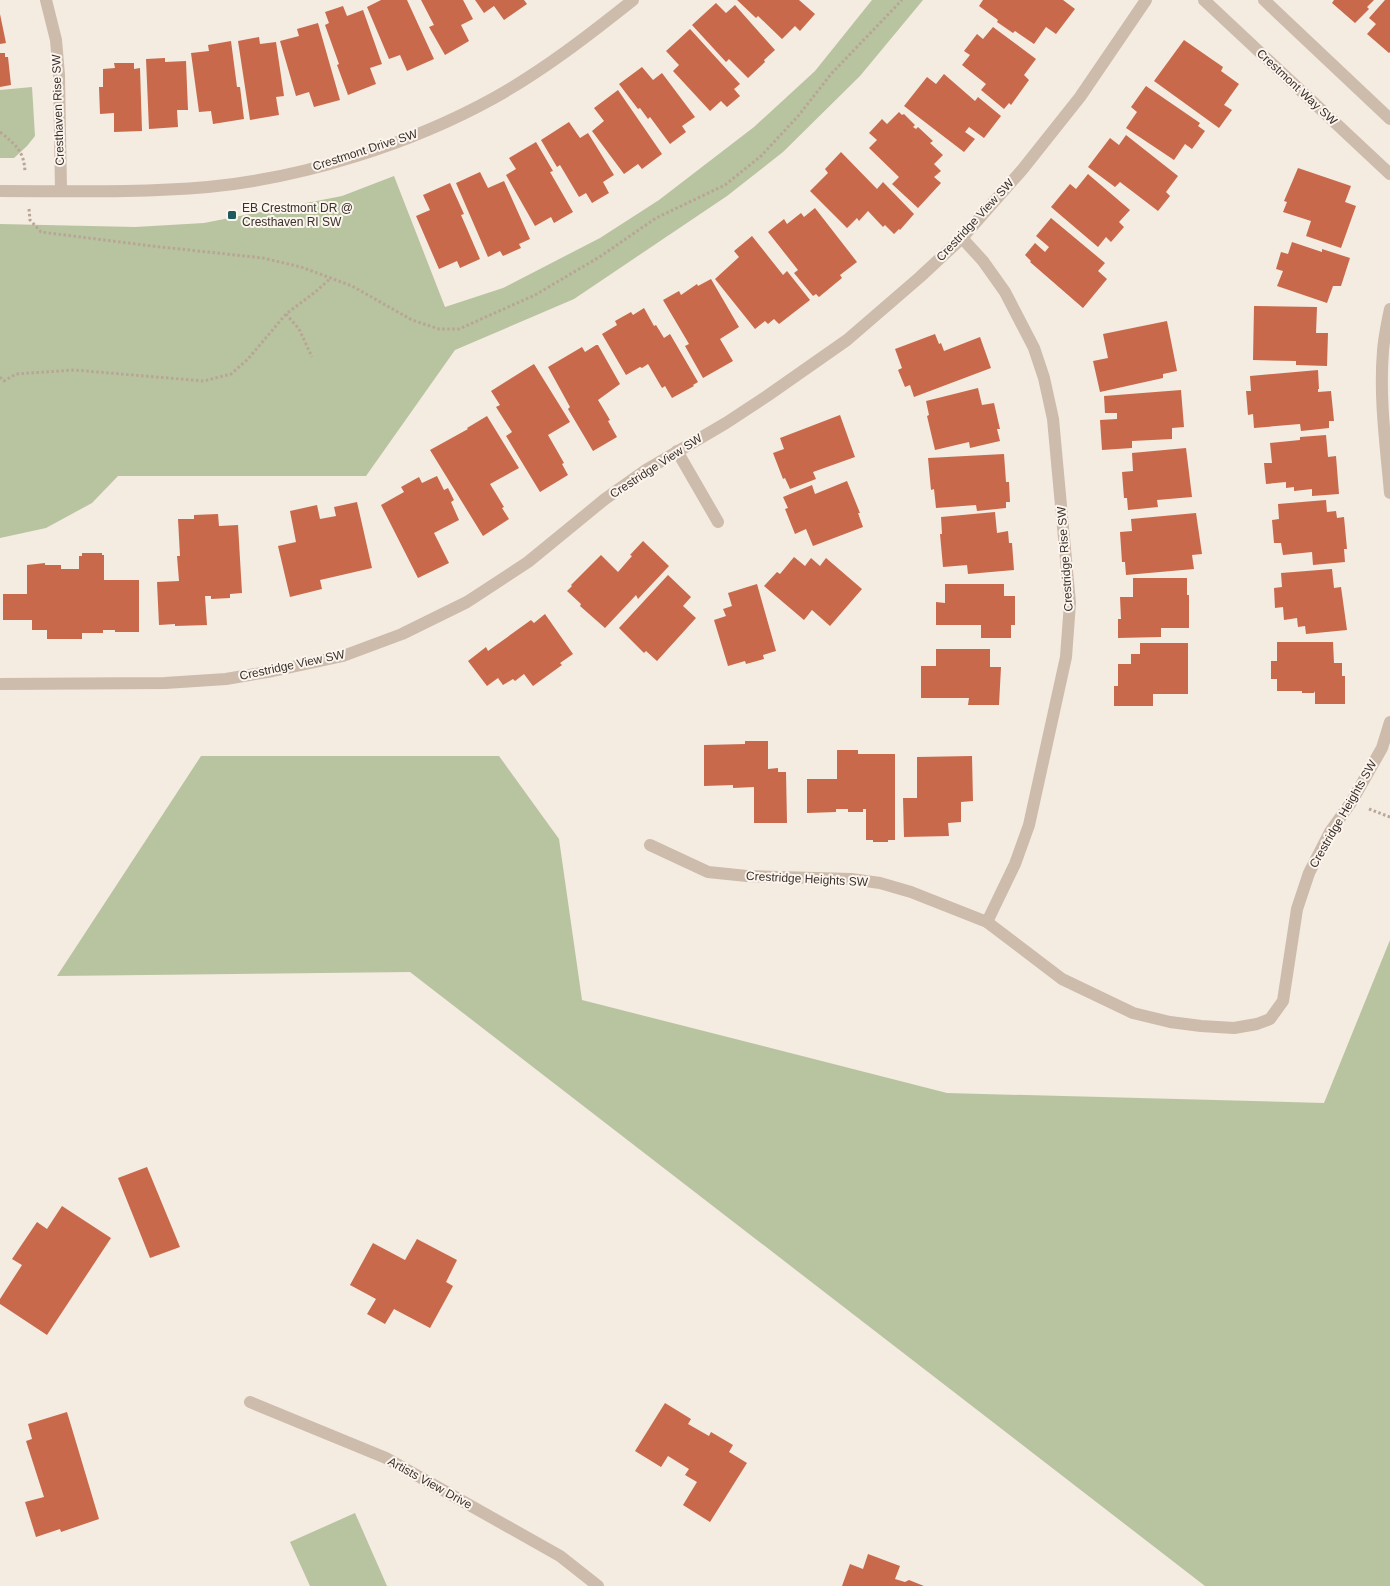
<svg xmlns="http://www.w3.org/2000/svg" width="1390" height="1586" font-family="Helvetica,sans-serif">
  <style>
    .green { fill: #b8c4a0 }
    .building { fill: #c8694b }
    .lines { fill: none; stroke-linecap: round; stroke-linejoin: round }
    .path { stroke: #b9a596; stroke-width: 3; stroke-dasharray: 2.5 2.5; stroke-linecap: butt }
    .street { stroke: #cdbbac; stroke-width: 12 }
    .poi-dot { fill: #1f5a5e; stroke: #fbf5ee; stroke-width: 2 }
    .labels { text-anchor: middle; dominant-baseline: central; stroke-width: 4; stroke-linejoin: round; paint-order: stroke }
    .street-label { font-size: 12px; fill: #3b302b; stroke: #fbf5ee }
    .poi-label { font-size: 12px; fill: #3b302b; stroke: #fbf5ee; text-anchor: start }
  </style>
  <rect width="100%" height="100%" fill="#f4ebe1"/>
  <!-- green -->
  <g class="green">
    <path d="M872 0H923L860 76 783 152 727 196 574 299 455 350 366 476H118L92 503 46 528 0 538V224L135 227 204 223 342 196 394 176 445 307 503 288 600 238 659 200 754 127 815 71Z"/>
    <path d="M32 87 35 136 27 146 14 158H0V90Z"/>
    <path d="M201 756H499L559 839 582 1000 947 1093 1324 1103 1390 940V1586H1205L410 972 57 976Z"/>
    <path d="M355 1513 387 1586H310L290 1542Z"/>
  </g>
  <!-- building -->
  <g class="building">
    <path d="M381 0H407L434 59 407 71 400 55 389 59 367 7Z"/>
    <path d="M421 0H463L473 19 461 25 469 41 445 55 429 27 434 25Z"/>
    <path d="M475 0H524L527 4 504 20 494 6 484 13Z"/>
    <path d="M737 0H799L815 14 800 31 795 26 782 39 758 16 756 18Z"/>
    <path d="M983 0H1063L1075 9 1056 34 1046 27 1034 44 1015 31 1013 33 997 22 998 20 979 6Z"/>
    <path d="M1334 0H1374L1367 7 1369 9 1355 23 1332 3Z"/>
    <path d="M1385 0H1390V52L1389 53 1367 34 1376 24 1369 18Z"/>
    <path d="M716 3 726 13 735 5 775 50 764 60 765 62 748 78 729 59 726 62 692 25Z"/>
    <path d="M343 6 347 16 363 10 382 64 370 68 376 84 348 95 337 65 339 64 325 25 329 23 325 12Z"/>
    <path d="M0 14 6 43 0 44Z"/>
    <path d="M318 23 340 100 314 107 309 92 296 96 280 41 299 36 297 29Z"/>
    <path d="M993 27 1036 59 1024 75 1029 80 1011 105 1009 103 1004 109 981 90 986 84 962 65 970 55 964 51 977 34 983 39Z"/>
    <path d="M690 29 740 84 734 89 740 96 727 107 721 101 710 111 673 71 679 65 666 51Z"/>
    <path d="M259 37 260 44 276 42 284 96 276 97 279 115 250 120 238 41Z"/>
    <path d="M1184 40 1223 67 1221 71 1239 84 1224 105 1232 110 1219 128 1154 81Z"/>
    <path d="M231 41 237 87H240L244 119 213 124 211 111 199 112 191 53 209 51 208 45Z"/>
    <path d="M0 53H5V57H8L11 85 0 87Z"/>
    <path d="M165 58V62L186 61 188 110H177L178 127 149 129 146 59Z"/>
    <path d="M114 63H134V69L140 68 142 131 114 132V113L100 114 99 87H103V69L115 68Z"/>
    <path d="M642 67 653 80 662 73 695 117 682 126 686 132 670 144 650 117 648 119 640 108 638 109 619 84Z"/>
    <path d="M944 74 975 101 978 97 1001 116 984 138 969 127 965 132 975 139 964 152 904 106 927 77 936 84Z"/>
    <path d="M1146 86 1200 123 1198 126 1205 131 1192 149 1185 144 1174 160 1126 128 1137 112 1131 107Z"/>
    <path d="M618 90 662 154 642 169 638 164 624 174 592 131 604 121 594 108Z"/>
    <path d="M899 112 902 115 904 114 915 125 913 127 916 129 918 127 933 141 930 143 943 155 934 164 941 171 934 177 941 183 918 208 892 184 899 177 869 148 877 140 869 133 882 119 887 124Z"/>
    <path d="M569 122 580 138 588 133 614 175 603 182 609 193 592 203 586 193 579 197 560 165 557 167 541 140Z"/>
    <path d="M1126 135 1178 176 1166 192 1170 196 1158 211 1120 182 1115 187 1088 167 1110 138 1119 145Z"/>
    <path d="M536 142 553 171 550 172 573 212 554 223 551 217 535 226 506 175 516 169 509 158Z"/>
    <path d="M841 152 877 189 883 182 914 214 900 230 899 229 894 234 885 225 883 227 868 211 859 221 857 218 847 228 810 191 828 173 825 169Z"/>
    <path d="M1298 168 1351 186 1345 202 1356 206 1341 248 1306 236 1311 221 1283 212 1287 202 1284 201Z"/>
    <path d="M480 172 488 188 504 181 530 239 519 244 521 248 503 256 500 251 488 257 456 183Z"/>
    <path d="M1088 174 1130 210 1119 222 1124 227 1111 242 1106 237 1098 247 1051 207 1070 184 1076 189Z"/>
    <path d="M450 183 464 214 461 215 480 259 460 268 457 261 439 269 416 216 430 210 423 195Z"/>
    <path d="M815 208 857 262 840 275 842 278 819 297 816 294 813 296 794 273 798 270 768 232 784 219 787 224 801 213 804 217Z"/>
    <path d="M1051 218 1105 263 1098 271 1107 279 1083 308 1030 262 1031 261 1025 255 1035 243 1045 252 1049 247 1036 236Z"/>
    <path d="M752 236 783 275 787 271 810 300 779 324 774 319 768 324 765 321 755 329 715 279 739 257 734 251Z"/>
    <path d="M1292 242 1322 252V249L1350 258 1341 286H1333L1327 303 1277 286 1283 271 1276 269 1281 252 1288 254Z"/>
    <path d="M711 279 739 327 720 339 733 361 703 378 685 346 689 344 663 300 679 291 681 295 697 284 698 286Z"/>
    <path d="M1254 306 1317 307 1316 333H1328L1327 366 1296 365V361L1253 360Z"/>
    <path d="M644 308 654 326 656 325 664 338 670 334 698 382 693 385 694 386 672 398 665 386 662 388 648 364 642 368 640 367 626 375 602 334 617 325 615 321 631 312 633 315Z"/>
    <path d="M1167 321 1177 371 1163 374V378L1100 392 1093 361 1108 358 1103 334Z"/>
    <path d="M935 334 939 344 941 343 944 351 980 337 991 368 914 397 910 385 905 387 898 370 902 368 895 349Z"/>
    <path d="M596 345H598L620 384 598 400 610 420 608 421 617 437 593 451 568 409 570 407 548 367 582 347 585 352Z"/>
    <path d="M534 364 570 422 548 435 564 463 562 464 568 475 540 492 506 436 512 432 496 407 500 405 491 391Z"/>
    <path d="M1318 370 1319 389H1318V392L1331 391 1334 421H1329V428L1301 431 1300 424 1254 428 1253 414 1248 415 1246 391H1251L1250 376Z"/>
    <path d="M978 388 982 405 994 403 1000 429H997L1000 441 970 448 969 442 935 450 927 416 929 415 926 401Z"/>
    <path d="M1181 390 1184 427 1172 428V439L1132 441V448L1102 450 1100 420 1117 419V413H1105L1104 396Z"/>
    <path d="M840 415 855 457 813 472 816 479 790 489 785 478 783 479 773 453 784 449 780 438Z"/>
    <path d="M487 416 519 468 490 484 504 507 502 508 509 519 483 536 430 450 468 429 467 428Z"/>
    <path d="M1326 435 1328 457 1336 456 1339 494 1312 496V489L1294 491V487L1286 488V482L1266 484 1264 463H1272L1270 443 1300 440V437Z"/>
    <path d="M1186 448 1192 497 1157 500 1158 507 1128 510 1127 498H1124L1122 472 1133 471 1132 453Z"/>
    <path d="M1004 454 1006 482H1009L1010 502H1006V508L977 511 976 505 936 508 934 489 931 490 928 458Z"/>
    <path d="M437 476 444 490 448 488 454 500 451 502 459 520 434 533 449 563 418 578 381 505 404 492 401 487 419 477 422 483Z"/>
    <path d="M847 481 860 513H858L863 527 813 546 806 529 795 534 785 509 788 508 783 497 812 485 815 494Z"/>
    <path d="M1326 500 1327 512 1336 511 1337 518 1344 517 1347 549H1344L1345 562 1313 565 1312 552 1283 555 1281 543H1274L1272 520 1279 519 1278 504Z"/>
    <path d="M357 502 372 568 320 580 322 589 290 597 278 546 296 542 290 511 317 505 320 519 336 516 334 507Z"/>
    <path d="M995 512 997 533 1008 531 1009 543H1012L1014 570 968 574 967 565 943 567 940 534H942L941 517Z"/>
    <path d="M1196 513 1202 554 1192 555 1194 569 1126 575 1125 562H1122L1120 532 1132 531 1131 519Z"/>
    <path d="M218 514 219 526 238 525 242 593 230 594V598L211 599V596H205L207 625 175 626V624L159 625 157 582 179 581 177 556H180L178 519H194V515Z"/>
    <path d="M643 541 669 566 638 599 636 595 605 628 580 606 581 604 567 591 572 586 571 585 601 555 618 572 632 556 630 555Z"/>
    <path d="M82 553H102V555H104V580H139V632H115V630H103V633H82V639H47V630H32V620H3V594H27V565L45 563V565H61V569H79V556H82Z"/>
    <path d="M794 557 805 566 811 558 820 566 826 558 862 589 830 626 812 610 804 620 764 586 777 572 780 574Z"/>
    <path d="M1332 569 1334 588 1341 587 1347 630 1306 634 1305 626 1298 627 1297 618 1284 620 1283 607 1275 608 1274 588 1282 587 1281 573Z"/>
    <path d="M668 575 691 597 683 606 696 618 657 661 646 651 644 653 619 628Z"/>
    <path d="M1133 578H1187V595H1189V628H1161V637L1118 638V619H1121L1120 597H1133Z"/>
    <path d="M757 584 776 651 763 655 764 659 746 664 745 661 728 666 714 620 726 616 723 609 732 606 728 593Z"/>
    <path d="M945 584H1004V596H1015V625H1011V638H981V625H936V602L945 603Z"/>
    <path d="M545 614 573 654 560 663 562 665 533 686 524 674 515 681 513 679 503 685 498 678 487 686 468 661 486 647 488 651 531 620 534 623Z"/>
    <path d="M1277 642H1333L1334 663H1342V676H1345V704H1315V691L1314 693H1302V691H1277V679H1271V661H1277Z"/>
    <path d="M1140 643H1188V694H1153V706H1114V686H1118V664H1131V654H1140Z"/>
    <path d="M936 649H990V667H1001L999 705H968L969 698H921V666H936Z"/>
    <path d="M745 741H768V769L778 768V772H786L787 823H754V787L733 788V785L704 786V745L745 744Z"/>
    <path d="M837 750H858V754H895V840H888V842H873V840H866V809H863V812H848V809H836V812L807 813V779H837Z"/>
    <path d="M972 756 973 801 961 802V822L948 823 949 836 904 837 903 798H917V757Z"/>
    <path d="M147 1167 180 1247 150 1258 118 1178Z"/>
    <path d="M62 1206 111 1238 47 1335 0 1304V1299L22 1265 12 1259 37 1222 47 1229Z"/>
    <path d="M417 1239 457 1260 446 1282 453 1286 430 1328 394 1309 385 1324 367 1314 376 1299 350 1285 373 1243 405 1260Z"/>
    <path d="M665 1403 691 1419 688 1424 709 1436 711 1432 733 1445 729 1452 747 1463 710 1522 683 1505 697 1482 685 1475 689 1469 668 1456 661 1467 635 1451Z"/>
    <path d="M67 1412 99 1519 61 1532 60 1529 36 1537 25 1502 44 1497 26 1441 32 1439 28 1424Z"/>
    <path d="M868 1554 900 1566 895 1579 905 1582 909 1580 924 1586H842L850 1564 863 1569Z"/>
  </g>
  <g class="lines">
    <!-- path -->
    <g class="path">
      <path d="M0 132C16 145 24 151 25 172"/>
      <path d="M29 209 30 220 41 232 152 246 263 258 301 267 352 286 412 320 439 329H459L535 295 601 256 656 218 725 185 761 156 799 115 831 74 902 0"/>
      <path d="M286 314 299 329 312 357"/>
      <path d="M0 377 4 381 16 374 74 370 204 381 231 374 248 359 286 314 314 293 331 278"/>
      <path d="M1369 809 1390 817"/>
    </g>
    <!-- street -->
    <g class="street">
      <path d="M46 0 56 40 59 75 61 190"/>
      <path d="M1204 0 1390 174"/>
      <path d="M1264 0 1390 119"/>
      <path d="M0 191C69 191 139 193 208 187 303 178 411 144 494 98 544 70 589 35 633 0"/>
      <path d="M962 238 983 261 1005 292 1034 348 1044 378 1053 419 1070 603 1066 657 1029 825 1015 864 987 922"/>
      <path d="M1390 309C1387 323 1384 337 1383 351 1379 398 1386 446 1390 493"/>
      <path d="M677 451 718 522"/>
      <path d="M0 684 165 683 226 679 273 671 343 656 402 634 467 602 528 562 605 499 646 470 726 423 767 396 847 340 920 277 962 238 1022 170 1080 97 1146 0"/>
      <path d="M650 845 708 872 747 876 851 879 880 883 911 892 987 922 1062 979 1133 1013 1170 1022 1201 1026 1234 1028 1257 1024 1270 1019 1283 1001 1297 909 1309 873 1330 832 1352 801 1382 748 1390 722"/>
      <path d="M250 1402 386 1458 560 1556 598 1586"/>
    </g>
  </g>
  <!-- markers -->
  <rect class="poi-dot" x="227" y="210" width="10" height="10" rx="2.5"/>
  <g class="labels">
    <!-- street labels -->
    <g class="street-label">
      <text transform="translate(1297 87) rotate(43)">Crestmont Way SW</text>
      <text transform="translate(58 110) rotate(-92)">Cresthaven Rise SW</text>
      <text transform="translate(365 150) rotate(-18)">Crestmont Drive SW</text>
      <text transform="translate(975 220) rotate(-47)">Crestridge View SW</text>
      <text transform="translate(656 466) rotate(-33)">Crestridge View SW</text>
      <text transform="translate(1065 559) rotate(-94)">Crestridge Rise SW</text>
      <text transform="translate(292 665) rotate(-12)">Crestridge View SW</text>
      <text transform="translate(1343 814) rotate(-60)">Crestridge Heights SW</text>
      <text transform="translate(807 879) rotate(3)">Crestridge Heights SW</text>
      <text transform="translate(430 1483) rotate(29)">Artists View Drive</text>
    </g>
    <!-- poi labels -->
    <g class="poi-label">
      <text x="242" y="208">EB Crestmont DR @<tspan x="242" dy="14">Cresthaven RI SW</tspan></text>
    </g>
  </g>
</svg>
